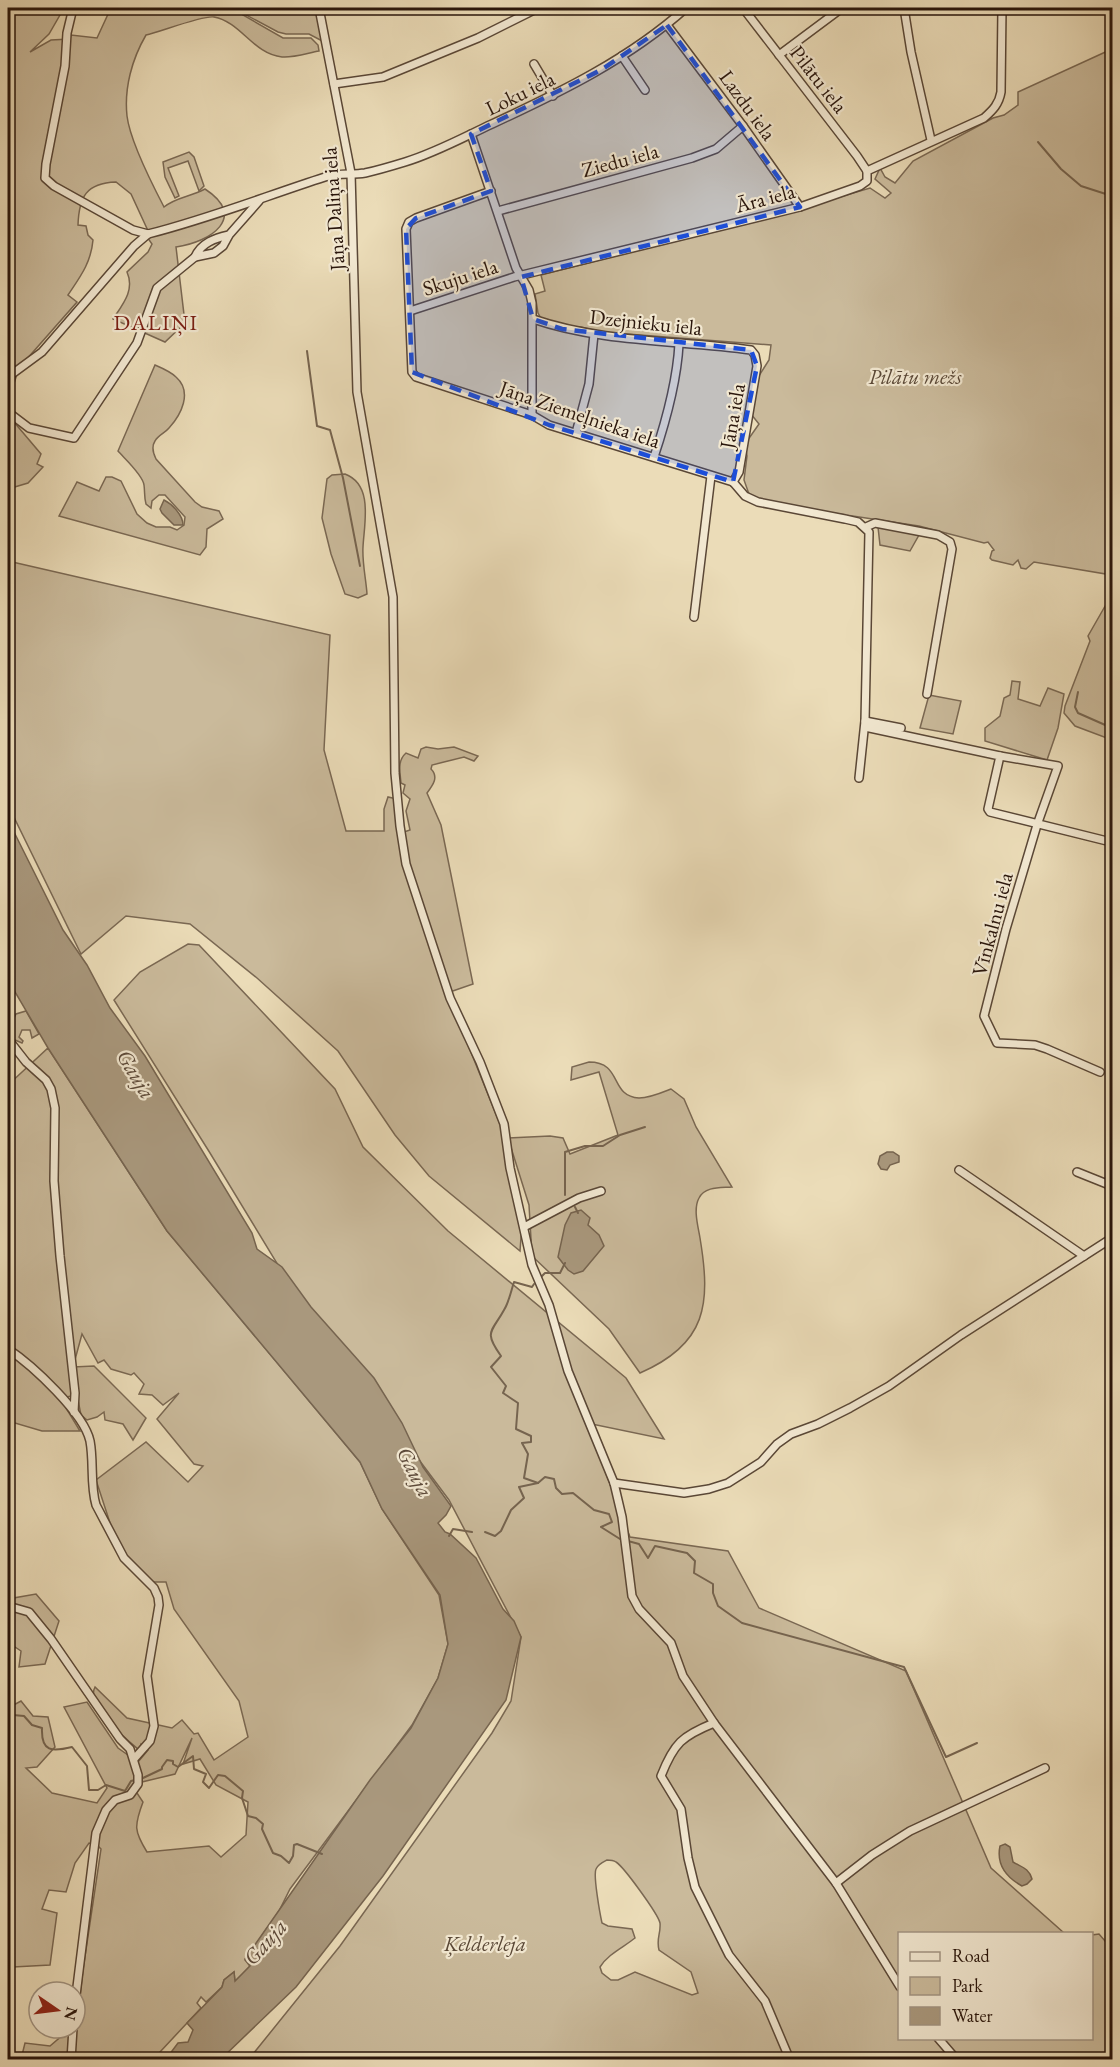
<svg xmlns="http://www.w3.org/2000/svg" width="1120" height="2067" font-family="'EB Garamond',serif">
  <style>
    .green { fill: #caba9b; stroke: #7a6853; stroke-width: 1.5; fill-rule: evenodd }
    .water { fill: #a9987d; stroke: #76644f; stroke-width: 1.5 }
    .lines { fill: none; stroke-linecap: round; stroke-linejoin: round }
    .stream { stroke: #76644f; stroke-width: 2 }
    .minor-casing { stroke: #5a4736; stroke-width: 10 }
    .minor { stroke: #f2e8d1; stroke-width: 7 }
    .marked { fill: #1d4ed8; fill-opacity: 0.2; stroke: #1d4ed8; stroke-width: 4.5; stroke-dasharray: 12 8; stroke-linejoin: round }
    .labels { text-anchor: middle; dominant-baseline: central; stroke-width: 4.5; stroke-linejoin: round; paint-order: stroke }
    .street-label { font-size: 21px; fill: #29150b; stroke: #f2e8d1 }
    .park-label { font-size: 21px; font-style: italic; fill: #594736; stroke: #f2e8d1 }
    .neighbourhood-label { font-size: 22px; letter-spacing: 1.5px; fill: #7a1f14; stroke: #f2e8d1 }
    .water-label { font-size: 22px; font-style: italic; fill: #5c4939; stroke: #f2e8d1 }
  </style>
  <rect width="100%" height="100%" fill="#ebdcb8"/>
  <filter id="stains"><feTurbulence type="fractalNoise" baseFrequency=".00333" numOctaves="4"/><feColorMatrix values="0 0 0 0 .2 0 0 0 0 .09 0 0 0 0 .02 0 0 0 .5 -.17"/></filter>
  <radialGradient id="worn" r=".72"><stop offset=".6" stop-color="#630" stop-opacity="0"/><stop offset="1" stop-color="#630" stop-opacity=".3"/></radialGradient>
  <!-- green -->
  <g class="green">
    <path d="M17 8H64L49 34 30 52 51 40 70 39 71 35 97 38 109 12 91 8H231L283 38H311L318 45 319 51C308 53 293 58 282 57 253 54 241 22 214 17 203 15 160 32 146 35 132 59 124 88 127 116 130 141 152 184 164 207 176 197 190 197 205 189 248 217 211 242 176 247L185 323 165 342 113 319C123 304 135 290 127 272L148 252 152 244 145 234 149 233 131 194 116 182C86 183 79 197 78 225L86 226 88 235 93 240C91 263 80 277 68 295L77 302 19 368 8 402V415L41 454 37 464 43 467 28 483 8 489V80L14 70 8 67V25Z"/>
    <path d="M233 8H319L328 44 309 34H286L278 32Z"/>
    <path d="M1112 49V575L1034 562 1026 569 1021 568 1018 560 1013 565 992 560 990 558 992 551 994 550 988 542 984 543 919 526 773 504 750 497 744 480 747 456 745 444 759 424 751 414 755 382 769 360 771 345 601 332 581 327H560L542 320 538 313 535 294 545 291 541 275 799 209 870 188 885 198 891 193 875 179 880 168 885 177 895 183 913 161 993 118 1004 115 1018 105V92Z"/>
    <path d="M189 152 194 157 204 186 199 191 188 161 168 168 179 196 175 198 165 177 163 162Z"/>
    <path d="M155 365C162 368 171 372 176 377 193 392 181 415 169 428 165 433 158 435 155 441 151 447 153 453 156 459L195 502 202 507 219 511 223 519 207 529 206 547 200 555 59 516 77 482 99 491 106 477H112L121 481 137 514 147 523 156 527H170L177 530 184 525 185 517 165 495H159L152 501 151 508 146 504C144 497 145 492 144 485 143 475 124 458 118 451Z"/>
    <path d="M345 474C374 485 364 524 363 547 362 562 366 579 367 594L358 598 345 594 331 554 322 518 327 479 332 475Z"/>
    <path d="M878 527 919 535 910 551 880 545Z"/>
    <path d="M8 561 330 635 324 750 346 831H384V809L388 797 397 799 398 834 410 830 406 811 410 799 403 793 405 785 401 783C400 772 397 761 406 753L418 758 421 749 426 747 438 749 454 747 478 756 474 761 464 757 432 765 431 769C439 777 433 785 427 793L441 825 473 984 447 993 500 1124 522 1224 520 1251 429 1176 395 1135 338 1051 257 978 190 924 126 916 81 954 8 805Z"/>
    <path d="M1112 594V740L1075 726 1064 713 1065 706 1090 641 1088 636Z"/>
    <path d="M1012 681 1020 682 1018 699 1040 706 1048 688 1064 694 1058 728 1047 760 985 741V728L1000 716 1004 698 1010 695Z"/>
    <path d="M929 695 961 701 953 734 920 728Z"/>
    <path d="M188 944 199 945 335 1089 363 1147 448 1231 626 1378 664 1439 587 1423 630 1537 728 1551 759 1608 906 1671 991 1868 1064 1933 900 1934V2038H1092V1935L1099 1934 1112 1949V2059H249L340 1946 492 1733 511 1701 521 1637 449 1500 298 1298 210 1153 114 1000 140 972ZM607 1860C611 1860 613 1860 616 1862 624 1867 658 1914 660 1923 661 1934 656 1938 659 1950L691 1972 698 1993 692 1995 635 1972 618 1980H611L602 1973 600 1967C608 1954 624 1947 635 1938L632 1929 608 1926 602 1923C600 1914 593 1875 596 1869 598 1864 603 1862 607 1860Z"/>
    <path d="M26 1011 39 1034 32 1038 30 1030H22L19 1037 23 1041 22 1043 8 1037V1030L16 1014Z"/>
    <path d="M48 1048 167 1231 360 1462 382 1509 439 1595 448 1644 438 1678 412 1725 290 1889 279 1911 245 1960 250 1966 235 1982 234 1972 224 1980 222 1987 206 2002 201 1997 197 2003 201 2008 160 2052 156 2059H21L25 2043 50 2046 71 2028H75L77 2022 83 1970 101 1849 97 1845 89 1843 75 1863 66 1892 49 1890 42 1909 57 1913 50 1965 13 1967 8 1957V1708L21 1701 33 1716 48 1717 55 1747 37 1767 26 1768 52 1793 97 1803 107 1788 64 1707 87 1702 118 1748 138 1762 148 1750 141 1744 139 1750C126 1739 85 1705 95 1687L127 1718 172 1728 182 1720 194 1734 198 1733 214 1760 248 1737 239 1701 174 1609 166 1582H153L127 1558 111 1526 96 1480 146 1442 188 1482 203 1466 194 1464 157 1419 179 1393 163 1405 152 1395 139 1394 144 1384 134 1373 131 1375 111 1369 104 1360 98 1363 82 1334 73 1367 94 1366 146 1418 133 1440 123 1424 105 1420 104 1412 97 1417 87 1420 81 1415 77 1395 60 1398 80 1431H42L8 1421V1085ZM192 1738 183 1764 200 1759 216 1785 248 1802 246 1835 221 1857 209 1846 147 1852C134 1831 134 1826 143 1802L135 1790 142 1782 175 1774Z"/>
    <path d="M589 1062C623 1062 609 1096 639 1098 650 1098 661 1093 671 1089L684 1099 696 1127 732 1187C721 1188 705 1186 699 1198 693 1209 698 1226 700 1238 711 1304 707 1344 640 1373L609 1329 532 1256 529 1205 508 1138 550 1136 563 1138 570 1154 618 1135 599 1072 571 1080 572 1067Z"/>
    <path d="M36 1594 59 1621 45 1664 19 1667 21 1651 15 1647 8 1662V1599Z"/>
  </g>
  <!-- water -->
  <g class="water">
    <path d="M164 500C172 504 183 515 183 525H174L162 513 160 509Z"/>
    <path d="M8 820 63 930 87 965 110 1008 145 1056 252 1233 257 1249 282 1267 311 1307 374 1378 402 1423 423 1467 451 1506 446 1515 438 1523 445 1532 450 1534 476 1558 503 1609 514 1621 521 1637 506 1700 383 1876 296 1987 221 2059H166L178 2043 188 2042 193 2030 187 2023 222 1987 224 1980 234 1972 235 1981 250 1966 245 1959 370 1780 411 1728 438 1678 448 1644 440 1595 382 1509 360 1462 167 1231 48 1048 8 980Z"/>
    <path d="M887 1152H893L899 1156V1162L890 1165 887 1170 881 1169 878 1164 880 1156Z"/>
    <path d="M581 1210 590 1218 588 1225 599 1235 604 1246 583 1271 574 1274 568 1270 558 1257 565 1225 571 1213Z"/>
    <path d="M1005 1844 1010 1847 1013 1862C1021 1867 1029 1868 1032 1879L1027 1884 1022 1886C1006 1877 996 1865 1000 1846Z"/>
  </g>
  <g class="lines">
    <!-- stream -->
    <g class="stream">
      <path d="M1038 142 1061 169 1081 186 1112 196"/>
      <path d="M307 351 317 426 330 430 343 478 360 566"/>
      <path d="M1078 692 1075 707 1078 713 1112 728"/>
      <path d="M565 1195V1152L585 1146H603L620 1135 645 1127"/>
      <path d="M575 1207 578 1213"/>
      <path d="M540 1278 545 1273H560L565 1263"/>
      <path d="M538 1483 545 1477 554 1479 556 1488 562 1494 573 1493 594 1510 609 1514 612 1522 601 1527 620 1539"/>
      <path d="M485 1532 495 1536 501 1531 511 1510 524 1498 519 1487 538 1483 524 1478 528 1454 522 1443 531 1442V1436L516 1429 518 1403 503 1393 506 1386 491 1367 501 1356C483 1331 492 1332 504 1310 509 1302 511 1291 514 1282L532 1287 534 1284"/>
      <path d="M449 1536 453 1529 472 1532"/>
      <path d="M628 1541 639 1544 648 1558 655 1546 687 1553 695 1561 694 1573 713 1584V1593L718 1606 742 1623 904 1667 946 1757 977 1743"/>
      <path d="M8 1721 13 1715 24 1716 32 1725 42 1728C41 1752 52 1752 72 1747L87 1766 89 1790H98L106 1785 125 1791 131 1781 143 1778 162 1769V1767L167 1760 173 1761V1764L178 1767 193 1756 194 1769 206 1774 203 1782 209 1788 218 1775 225 1776 243 1791 242 1798 248 1816 256 1818 263 1824 262 1829 273 1853 281 1856 289 1863 293 1856 294 1845 297 1844 322 1854"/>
    </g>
    <defs>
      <g id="minor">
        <path d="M73 8 67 33 65 66 46 164 45 178 54 186 133 230 148 234C208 219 266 196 325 177 339 173 352 175 365 173 379 170 392 166 405 162 435 153 464 137 492 124 561 92 629 59 686 8"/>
        <path d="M319 8 351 173 357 392 393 597 395 773 400 826 406 864 450 998 480 1062 504 1124 510 1168 532 1265 549 1305 568 1371 614 1483 622 1517 632 1596 639 1609 671 1643 683 1676 714 1723C682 1736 674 1743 661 1776L681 1809 688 1858 695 1887 729 1955 765 2001 790 2060"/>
        <path d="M743 8 857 156 867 171"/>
        <path d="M904 8 911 52 931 140"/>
        <path d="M667 25 743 126 800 207"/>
        <path d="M779 55 842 8"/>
        <path d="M622 56 645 90"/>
        <path d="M534 64 553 96"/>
        <path d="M334 84 383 77 478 38 538 8"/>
        <path d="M471 134 516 268 529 290 532 303V415"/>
        <path d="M491 191 416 218 409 222 406 229 412 372 416 377 532 415 549 425 733 482"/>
        <path d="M498 211 692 158 716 149 743 126"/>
        <path d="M229 235C215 238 201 243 195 257L214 253 223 246 229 235 259 201"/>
        <path d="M410 311 514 277 800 207 860 186 867 181V171L984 118C993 110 999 104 1001 92L1002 8"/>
        <path d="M533 319C603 343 678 340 751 350L755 355 757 366 739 472 733 482"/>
        <path d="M8 377 42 352 134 246 148 234"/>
        <path d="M8 412 29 428 74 438 137 343 157 288 195 257"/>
        <path d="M576 433 589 384 594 334"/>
        <path d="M654 457C666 421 677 382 679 344"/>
        <path d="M733 482 745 496 758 502 845 519 858 522 869 532 865 721 859 778"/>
        <path d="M866 527 875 523 938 535 950 542 952 549 927 694"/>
        <path d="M694 617 711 476"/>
        <path d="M865 721 901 728"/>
        <path d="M865 727 1000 756 988 809 990 812 1111 842"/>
        <path d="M1000 756 1058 766 1037 825 1006 929 984 1016 997 1043 1035 1045 1047 1049 1100 1072"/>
        <path d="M8 1039 26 1062 46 1080 51 1089 55 1108 54 1181 60 1256 75 1393 74 1412"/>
        <path d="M959 1170 1084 1256"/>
        <path d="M1077 1172 1112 1186"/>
        <path d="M524 1227 579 1198 601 1191"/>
        <path d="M8 1349C32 1365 84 1413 90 1441 94 1462 90 1485 96 1505L124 1558 154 1588 158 1597 159 1605 147 1676 154 1726 150 1741 134 1759"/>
        <path d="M614 1483 684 1493 709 1489 728 1483 761 1462 777 1444 791 1434 818 1424 850 1408 889 1386 961 1335 1112 1238"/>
        <path d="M8 1606 29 1612 51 1639 120 1739 130 1749 138 1775V1784L130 1795 115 1800 106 1810 96 1833 75 2003"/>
        <path d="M714 1723 836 1883 900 1987"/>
        <path d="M836 1883 872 1855 910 1831 1045 1768"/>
        <path d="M938 2038 957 2060"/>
        <path d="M71 2060 73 2028"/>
      </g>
    </defs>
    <!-- minor casing -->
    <use href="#minor" class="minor-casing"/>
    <!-- minor -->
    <use href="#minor" class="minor"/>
  </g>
  <!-- marked area -->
  <path class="marked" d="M667 25 800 207 521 277 533 319 562 329 751 350 757 366 733 482 549 425 412 372 406 229 416 218 491 191 471 134 601 70Z"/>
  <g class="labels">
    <!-- street labels -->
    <g class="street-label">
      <text transform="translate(819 79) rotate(52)">Pilātu iela</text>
      <text transform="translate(520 93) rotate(-26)">Loku iela</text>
      <text transform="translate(748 105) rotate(54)">Lazdu iela</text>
      <text transform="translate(620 160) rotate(-15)">Ziedu iela</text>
      <text transform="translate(765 198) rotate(-15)">Āra iela</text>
      <text transform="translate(333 209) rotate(-94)">Jāņa Daliņa iela</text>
      <text transform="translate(460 277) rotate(-18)">Skuju iela</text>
      <text transform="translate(646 322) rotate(6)">Dzejnieku iela</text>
      <text transform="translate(580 414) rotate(19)">Jāņa Ziemeļnieka iela</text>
      <text transform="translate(732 416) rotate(-80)">Jāņa iela</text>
      <text transform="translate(992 924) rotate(-75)">Vīnkalnu iela</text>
    </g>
    <!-- park labels -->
    <g class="park-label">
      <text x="915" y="376">Pilātu mežs</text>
      <text x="485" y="1943">Ķelderleja</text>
    </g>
    <!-- neighbourhood labels -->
    <g class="neighbourhood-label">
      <text x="156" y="322">DALIŅI</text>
    </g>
    <!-- water labels -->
    <g class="water-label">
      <text transform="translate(136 1074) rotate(59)">Gauja</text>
      <text transform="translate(415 1472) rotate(63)">Gauja</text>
      <text transform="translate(265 1942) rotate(-48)">Gauja</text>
    </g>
  </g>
  <!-- margin -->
  <rect width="1120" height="2067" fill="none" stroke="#ebdcb8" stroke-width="30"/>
  <rect x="9" y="9" width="1102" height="2049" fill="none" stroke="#29150b" stroke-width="3"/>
  <rect x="15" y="15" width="1090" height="2037" fill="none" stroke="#29150b" stroke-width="1.5"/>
  <!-- legend -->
  <rect x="898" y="1932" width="195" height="108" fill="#f2e8d1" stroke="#a29482" stroke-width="1.5"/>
  <rect x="910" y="1952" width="30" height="9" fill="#f2e8d1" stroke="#a29482" stroke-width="1.5"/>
  <text x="952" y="1962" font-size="18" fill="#29150b">Road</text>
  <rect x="910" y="1977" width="30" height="18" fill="#caba9b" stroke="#a29482" stroke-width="1.5"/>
  <text x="952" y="1992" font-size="18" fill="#29150b">Park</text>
  <rect x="910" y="2007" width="30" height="18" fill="#a9987d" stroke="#a29482" stroke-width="1.5"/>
  <text x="952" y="2022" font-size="18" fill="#29150b">Water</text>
  <!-- north arrow -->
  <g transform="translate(57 2010) rotate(104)"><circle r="28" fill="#f2e8d1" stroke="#a29482" stroke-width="1.5"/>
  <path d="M0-4.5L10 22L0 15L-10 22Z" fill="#8f2418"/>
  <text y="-9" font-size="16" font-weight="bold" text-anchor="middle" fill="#29150b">N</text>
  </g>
  <rect width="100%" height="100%" filter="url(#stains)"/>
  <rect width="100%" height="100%" fill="url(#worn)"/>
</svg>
